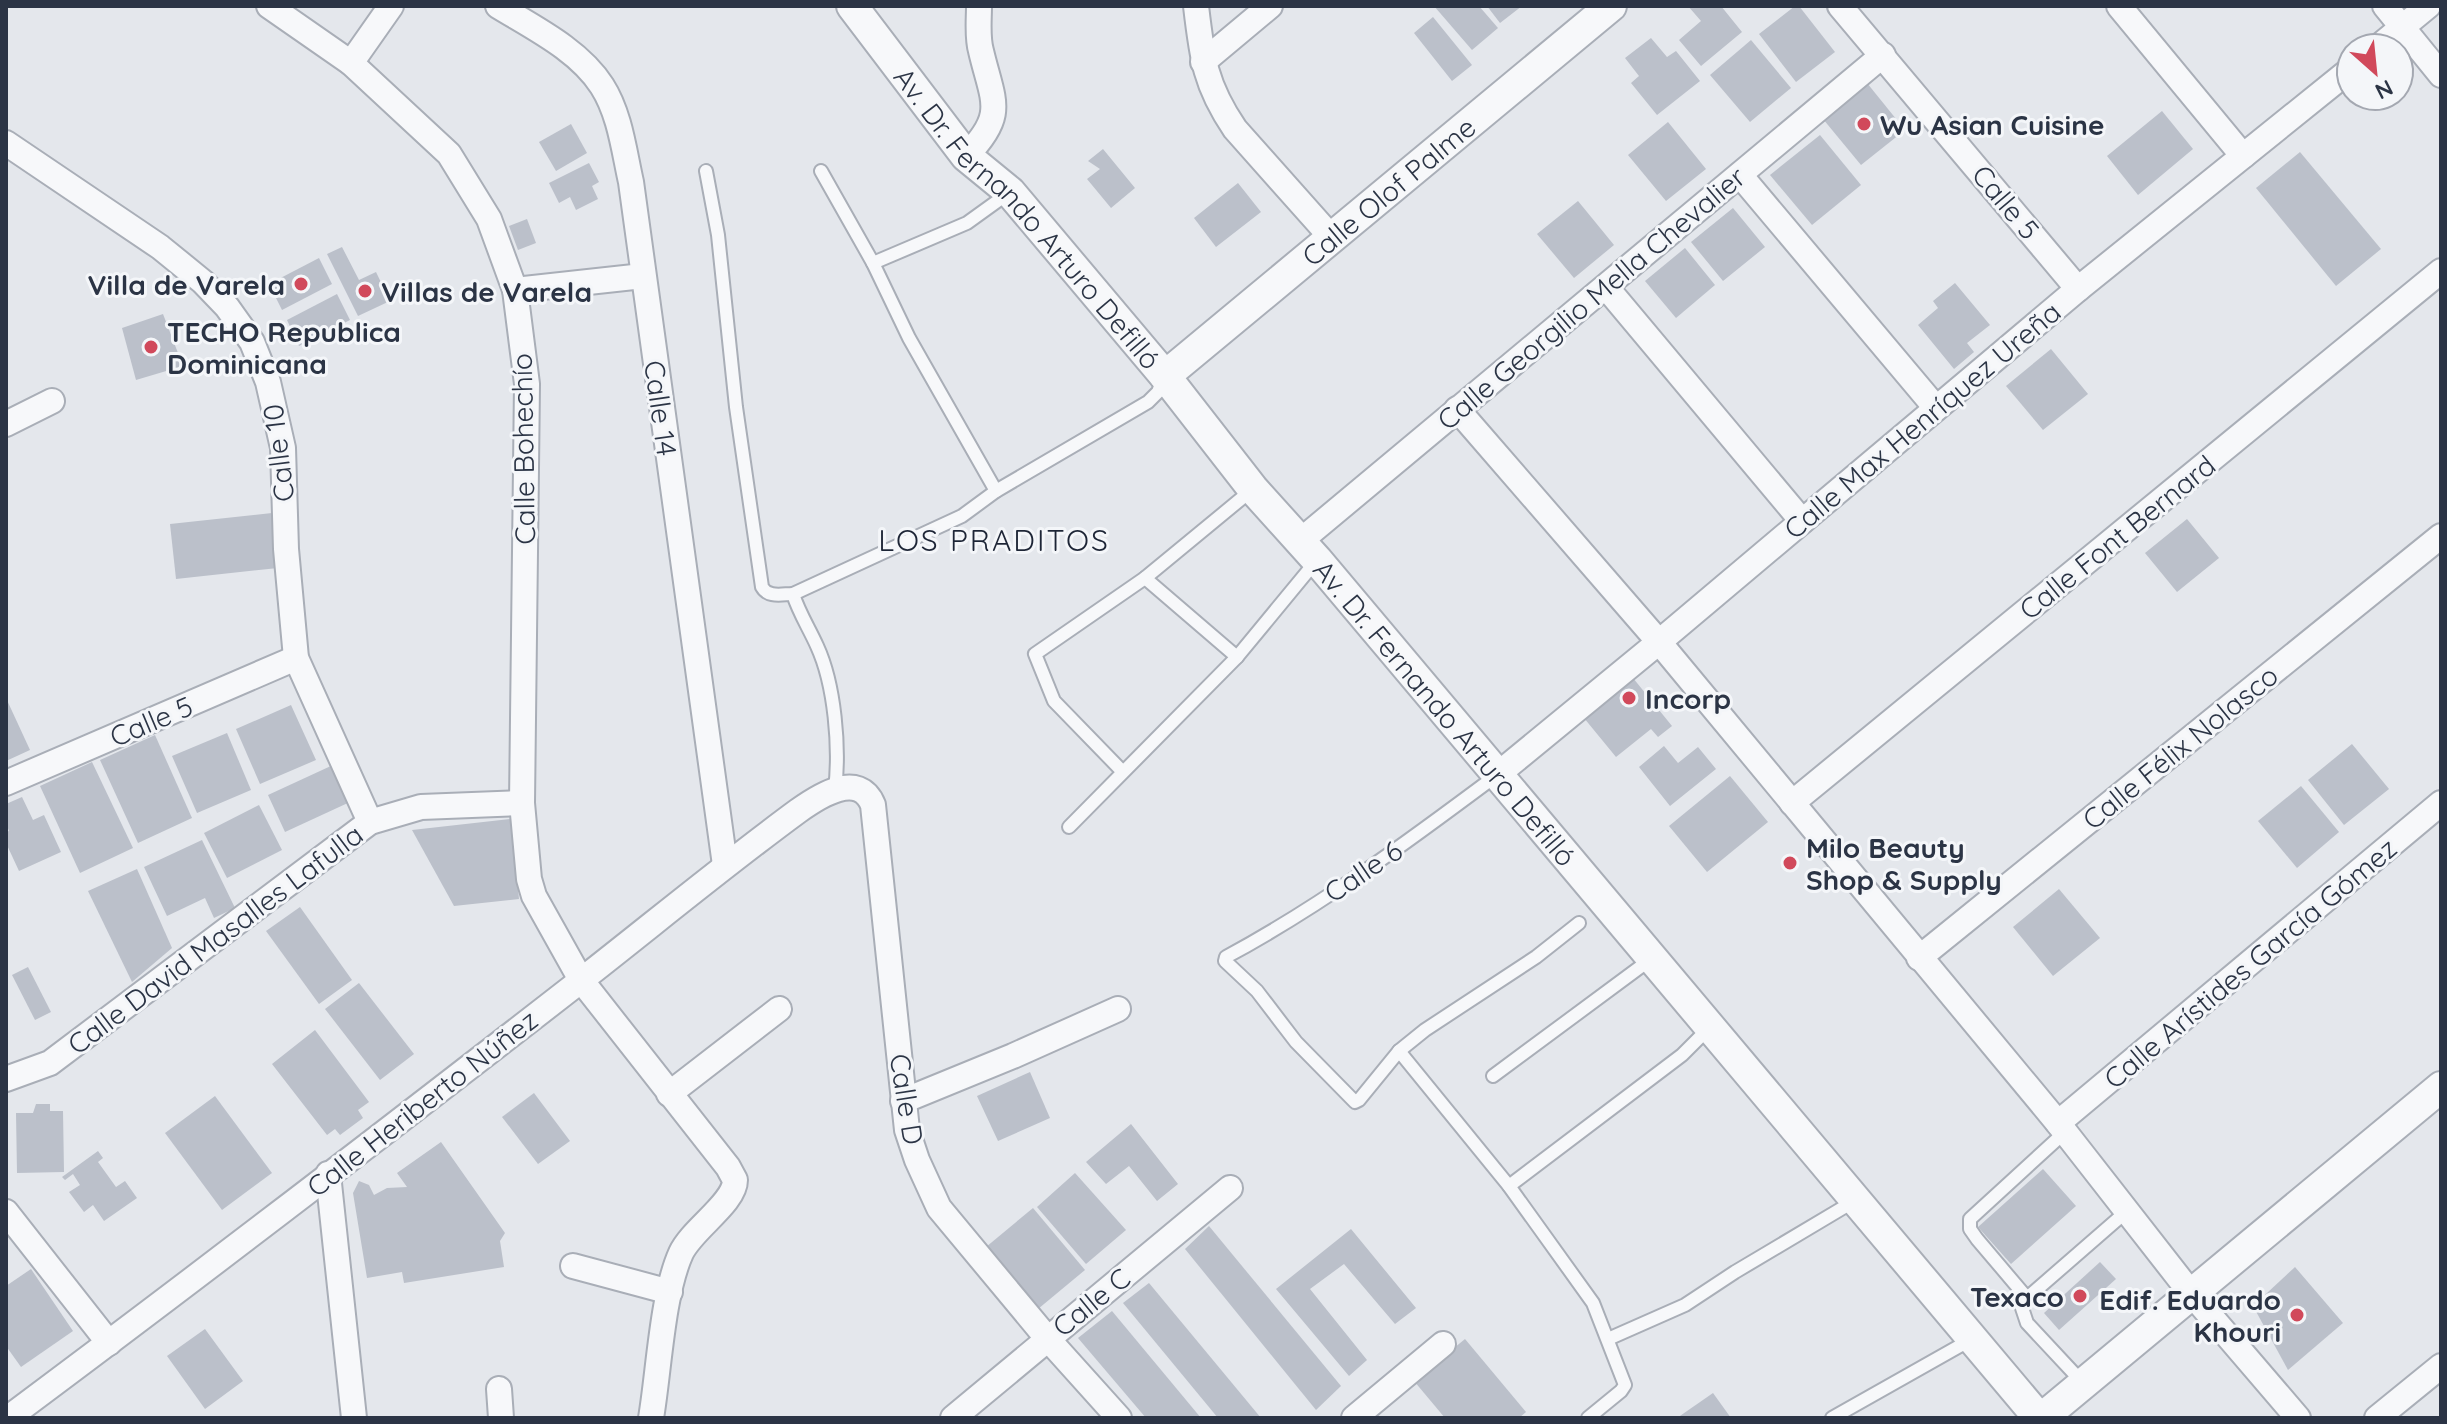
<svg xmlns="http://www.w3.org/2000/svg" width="2447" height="1424" font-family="Quicksand,sans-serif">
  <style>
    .building { fill: #bbc0ca }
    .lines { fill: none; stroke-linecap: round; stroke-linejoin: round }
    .service-casing { stroke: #a9aeb7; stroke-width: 16 }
    .minor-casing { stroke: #a9aeb7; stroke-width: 28 }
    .tertiary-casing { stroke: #a9aeb7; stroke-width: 34 }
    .service { stroke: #f7f8fa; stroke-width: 12 }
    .minor { stroke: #f7f8fa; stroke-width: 24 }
    .tertiary { stroke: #f7f8fa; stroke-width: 30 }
    .poi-dot { fill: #d1495b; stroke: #f4f6f9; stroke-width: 3 }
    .labels { text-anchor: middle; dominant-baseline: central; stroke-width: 6; stroke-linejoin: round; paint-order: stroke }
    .poi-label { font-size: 28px; font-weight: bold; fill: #2b3445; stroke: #f4f6f9; text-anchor: start }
    .street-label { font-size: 28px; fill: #2b3445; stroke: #f4f6f9 }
    .neighbourhood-label { font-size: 30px; letter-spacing: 2px; fill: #1d2536; stroke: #f4f6f9 }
  </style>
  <rect width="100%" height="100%" fill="#e4e7ec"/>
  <!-- building -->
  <g class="building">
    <path d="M1434 6H1479L1498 28 1472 50Z"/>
    <path d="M1487 6H1522L1500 23Z"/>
    <path d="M1688 6H1721L1742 32 1701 66 1679 40 1701 21Z"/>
    <path d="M1795 6H1799L1835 52 1796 82 1759 34Z"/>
    <path d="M1433 17 1472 65 1452 81 1414 33Z"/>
    <path d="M1651 38 1667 57 1676 51 1700 81 1657 115 1631 83 1639 76 1625 58Z"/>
    <path d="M1751 40 1791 88 1750 122 1710 75Z"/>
    <path d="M1867 83 1905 130 1861 165 1823 119Z"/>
    <path d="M2162 111 2193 149 2138 195 2107 156Z"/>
    <path d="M1668 122 1706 169 1666 201 1628 155Z"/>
    <path d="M571 124 587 153 556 171 539 142Z"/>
    <path d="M1820 135 1861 185 1812 225 1770 175Z"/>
    <path d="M1103 149 1135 188 1111 208 1087 179 1100 169 1088 161Z"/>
    <path d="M2300 152 2381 249 2336 286 2256 188Z"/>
    <path d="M589 163 599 182 592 186 598 199 576 210 570 197 559 203 549 183Z"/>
    <path d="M1238 183 1261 212 1216 247 1194 218Z"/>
    <path d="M1578 201 1614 245 1574 278 1537 234Z"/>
    <path d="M1733 208 1765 247 1723 281 1691 242Z"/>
    <path d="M527 219 536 243 518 250 509 226Z"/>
    <path d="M342 247 359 280 376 272 390 301 358 316 327 254Z"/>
    <path d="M1685 248 1715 285 1676 318 1645 281Z"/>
    <path d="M319 258 332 284 282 310 269 284Z"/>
    <path d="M1955 283 1990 325 1967 343 1974 352 1954 369 1918 325 1938 308 1933 301Z"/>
    <path d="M337 294 350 320 299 346 287 320Z"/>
    <path d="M163 314 183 366 136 380 122 328Z"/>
    <path d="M2051 349 2088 394 2043 430 2006 386Z"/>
    <path d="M272 513 278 568 176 579 170 524Z"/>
    <path d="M2187 519 2219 558 2177 592 2145 553Z"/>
    <path d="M1633 678 1672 726 1658 737 1651 729 1616 757 1584 718Z"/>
    <path d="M6 698 30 750 6 761Z"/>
    <path d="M291 705 316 760 260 784 236 729Z"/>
    <path d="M227 733 251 790 197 813 172 756Z"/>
    <path d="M155 735 192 818 138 843 100 760Z"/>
    <path d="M2352 744 2389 789 2344 825 2308 780Z"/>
    <path d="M1664 746 1678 763 1698 747 1716 769 1670 806 1639 767Z"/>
    <path d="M92 762 133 848 80 873 40 786Z"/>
    <path d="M333 765 350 802 285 832 268 795Z"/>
    <path d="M1730 776 1768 822 1707 872 1669 826Z"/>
    <path d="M2301 786 2339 832 2297 868 2258 821Z"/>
    <path d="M22 797 33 820 44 815 61 852 19 871 6 843V832L9 831 6 823V804Z"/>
    <path d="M259 805 282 850 227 878 204 833Z"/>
    <path d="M511 819 519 899 454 906 412 830Z"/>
    <path d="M202 840 235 908 214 918 205 898 167 916 144 867Z"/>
    <path d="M137 869 172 948 132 982 88 891Z"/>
    <path d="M2059 889 2100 938 2053 976 2013 927Z"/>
    <path d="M300 907 352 980 319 1004 266 931Z"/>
    <path d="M28 967 51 1012 35 1020 12 975Z"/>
    <path d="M359 983 414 1054 380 1080 325 1009Z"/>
    <path d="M315 1030 369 1102 358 1110 363 1118 340 1135 335 1129 327 1135 272 1064Z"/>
    <path d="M1030 1072 1050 1118 998 1141 977 1096Z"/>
    <path d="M534 1093 570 1141 538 1164 502 1117Z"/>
    <path d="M215 1096 272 1173 222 1210 165 1133Z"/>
    <path d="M36 1104H50V1111H63L64 1172 17 1173 16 1113H33Z"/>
    <path d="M1131 1124 1178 1184 1157 1201 1129 1166 1106 1184 1086 1162Z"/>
    <path d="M441 1142 505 1233 500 1241 504 1267 404 1283 402 1272 367 1278 353 1193 359 1181 369 1185 374 1195 387 1188 407 1187 397 1173Z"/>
    <path d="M98 1151 103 1158 98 1162 116 1187 125 1181 137 1198 104 1221 93 1205 84 1212 69 1192 80 1185 73 1174 65 1180 62 1177Z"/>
    <path d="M2043 1169 2076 1206 2011 1264 1978 1227Z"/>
    <path d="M1075 1173 1126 1230 1086 1264 1037 1207Z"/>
    <path d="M1033 1208 1085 1270 1038 1309 986 1247Z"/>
    <path d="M1209 1226 1341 1386 1316 1410 1185 1249Z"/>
    <path d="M1351 1229 1416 1308 1395 1324 1344 1264 1310 1289 1367 1360 1349 1376 1276 1289Z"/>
    <path d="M2100 1262 2116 1279 2059 1330 2044 1313Z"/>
    <path d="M2295 1267 2343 1323 2288 1370 2253 1306Z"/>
    <path d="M31 1269 73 1331 21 1367 6 1346V1286Z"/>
    <path d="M1149 1283 1261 1418H1218L1123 1303Z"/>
    <path d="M1112 1311 1201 1418H1146L1078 1338Z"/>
    <path d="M205 1329 243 1381 205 1409 167 1356Z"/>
    <path d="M1465 1339 1526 1412 1519 1418H1445L1414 1381Z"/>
    <path d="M1713 1393 1731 1418H1677Z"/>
  </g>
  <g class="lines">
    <defs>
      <g id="service">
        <path d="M706 171 718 235 736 407 762 587C768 598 782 594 793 594L962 516 996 491 1148 402 1158 392 1163 379"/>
        <path d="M821 171 873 263 909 338 996 491"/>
        <path d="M873 263 967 223 1010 192"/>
        <path d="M1145 578 1237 657"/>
        <path d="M793 594C799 613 809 628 817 646 835 685 840 748 835 790"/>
        <path d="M1122 771 1054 701 1035 654 1145 578 1253 489"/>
        <path d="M1497 775C1410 840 1321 906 1226 957L1225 961 1257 991 1296 1042 1355 1102 1359 1100 1399 1051 1425 1030 1536 957 1579 923"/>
        <path d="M1069 827 1237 657 1317 560"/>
        <path d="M1399 1051 1509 1186 1593 1303 1625 1385 1621 1391 1588 1418"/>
        <path d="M1493 1076 1651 959"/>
        <path d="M1509 1186 1682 1055 1709 1028"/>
        <path d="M2027 1298 1977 1239 1970 1229V1219L2065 1132"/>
        <path d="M1608 1339 1685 1305 1735 1272 1856 1200"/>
        <path d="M2083 1383 2027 1323 2022 1308 2027 1298 2127 1211"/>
        <path d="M1832 1418 1972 1339"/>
      </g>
      <g id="minor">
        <path d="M269 6 351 63 449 154 489 219 515 290 527 384 522 803 529 879 534 896 581 980 728 1167 735 1180C735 1203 692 1229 681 1253 662 1295 659 1371 651 1418"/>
        <path d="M498 6C534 28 579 50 602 86 620 114 624 151 631 182L725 865"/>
        <path d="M1196 6C1202 58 1205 85 1235 129L1332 238"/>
        <path d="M1840 6 2078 289"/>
        <path d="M2119 6 2243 156"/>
        <path d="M2385 6 2441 75"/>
        <path d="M2377 48 2428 6"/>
        <path d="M1203 62 1270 6"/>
        <path d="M351 63 391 6"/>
        <path d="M6 143 160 247 203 282 227 307 252 342 268 382 283 448 286 549 296 658 370 822"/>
        <path d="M966 156C1007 114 993 102 981 51 977 37 979 20 979 6"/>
        <path d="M1740 175 1936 408"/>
        <path d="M1606 287 1802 521"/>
        <path d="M515 290 643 276"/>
        <path d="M1457 409 1659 642 2058 1123 2190 1292 2298 1418"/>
        <path d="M6 424 52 401"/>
        <path d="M1299 542 1883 55"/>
        <path d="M1497 775 1659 642 2078 289 2351 69"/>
        <path d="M6 783 296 658"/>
        <path d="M1792 803 2441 271"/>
        <path d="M1919 958 2441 536"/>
        <path d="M6 1079 50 1063 370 822 421 807 522 803"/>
        <path d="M669 1094 779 1009"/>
        <path d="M903 1101 1013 1056 1118 1009"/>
        <path d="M2058 1123 2441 803"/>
        <path d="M328 1174 354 1418"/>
        <path d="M6 1212 109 1343"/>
        <path d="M573 1266 670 1292"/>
        <path d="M499 1389 501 1418"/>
        <path d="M8 1418C200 1275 390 1129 579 982 652 925 723 866 798 811 819 796 859 770 873 805L907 1130 917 1160 939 1208 1047 1338 1119 1418"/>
        <path d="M953 1418 1230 1188"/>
        <path d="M1354 1418 1443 1344"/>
        <path d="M2377 1418 2441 1366"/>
      </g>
      <g id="tertiary">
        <path id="s1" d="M852 6 966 156 1010 192 1165 376 1253 489 1317 560 2039 1418"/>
        <path id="s2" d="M1165 376 1611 6"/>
        <path d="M2042 1418 2441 1087"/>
      </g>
    </defs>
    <!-- service casing -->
    <use href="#service" class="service-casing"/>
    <!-- minor casing -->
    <use href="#minor" class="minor-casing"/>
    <!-- tertiary casing -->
    <use href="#tertiary" class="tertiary-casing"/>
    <!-- service -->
    <use href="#service" class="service"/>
    <!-- minor -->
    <use href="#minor" class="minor"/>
    <!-- tertiary -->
    <use href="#tertiary" class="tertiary"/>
  </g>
  <!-- markers -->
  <g class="poi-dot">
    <circle cx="1864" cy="124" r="8"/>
    <circle cx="301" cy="284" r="8"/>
    <circle cx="365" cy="291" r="8"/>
    <circle cx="151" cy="347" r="8"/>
    <circle cx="1629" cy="698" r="8"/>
    <circle cx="1790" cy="863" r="8"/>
    <circle cx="2080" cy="1296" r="8"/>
    <circle cx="2297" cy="1315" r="8"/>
  </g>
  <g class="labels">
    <!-- poi labels -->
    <g class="poi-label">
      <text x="1880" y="124">Wu Asian Cuisine</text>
      <text x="285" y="284" text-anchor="end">Villa de Varela</text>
      <text x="381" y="291">Villas de Varela</text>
      <text x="167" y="331">TECHO Republica<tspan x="167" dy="32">Dominicana</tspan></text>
      <text x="1645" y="698">Incorp</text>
      <text x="1806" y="847">Milo Beauty<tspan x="1806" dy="32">Shop &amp; Supply</tspan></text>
      <text x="2064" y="1296" text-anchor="end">Texaco</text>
      <text x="2281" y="1299" text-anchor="end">Edif. Eduardo<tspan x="2281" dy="32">Khouri</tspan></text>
    </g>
    <!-- street labels -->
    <g class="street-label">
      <text stroke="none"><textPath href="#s2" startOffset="290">Calle Olof Palme</textPath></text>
      <text transform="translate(2006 202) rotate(50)">Calle 5</text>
      <text stroke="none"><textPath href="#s1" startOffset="276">Av. Dr. Fernando Arturo Defilló</textPath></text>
      <text transform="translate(1591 298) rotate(-40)">Calle Georgilio Mella Chevalier</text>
      <text transform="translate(661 408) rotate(82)">Calle 14</text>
      <text transform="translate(1922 420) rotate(-40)">Calle Max Henríquez Ureña</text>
      <text transform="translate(523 449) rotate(-91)">Calle Bohechío</text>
      <text transform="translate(278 453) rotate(-97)">Calle 10</text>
      <text transform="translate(2117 537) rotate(-39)">Calle Font Bernard</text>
      <text stroke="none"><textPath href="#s1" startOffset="924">Av. Dr. Fernando Arturo Defilló</textPath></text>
      <text transform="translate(151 721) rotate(-23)">Calle 5</text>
      <text transform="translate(2180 747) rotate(-39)">Calle Félix Nolasco</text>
      <text transform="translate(1363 871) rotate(-34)">Calle 6</text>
      <text transform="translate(215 939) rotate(-37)">Calle David Masalles Lafulla</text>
      <text transform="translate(2250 963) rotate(-40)">Calle Arístides García Gómez</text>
      <text transform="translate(907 1099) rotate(81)">Calle D</text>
      <text transform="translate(422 1103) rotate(-38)">Calle Heriberto Núñez</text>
      <text transform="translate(1091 1302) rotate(-39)">Calle C</text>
    </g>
    <!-- neighbourhood labels -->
    <g class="neighbourhood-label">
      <text x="994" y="540">LOS PRADITOS</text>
    </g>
  </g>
  <!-- border -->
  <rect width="2447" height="1424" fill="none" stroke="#2b3445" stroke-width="16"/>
  <!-- north arrow -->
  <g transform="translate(2375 72) rotate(153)"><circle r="38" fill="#f4f6f9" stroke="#a4a8b1" stroke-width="2"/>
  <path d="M0-6L14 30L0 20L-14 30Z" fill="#d1495b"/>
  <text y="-12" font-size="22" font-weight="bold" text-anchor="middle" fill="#2b3445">N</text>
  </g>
</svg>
